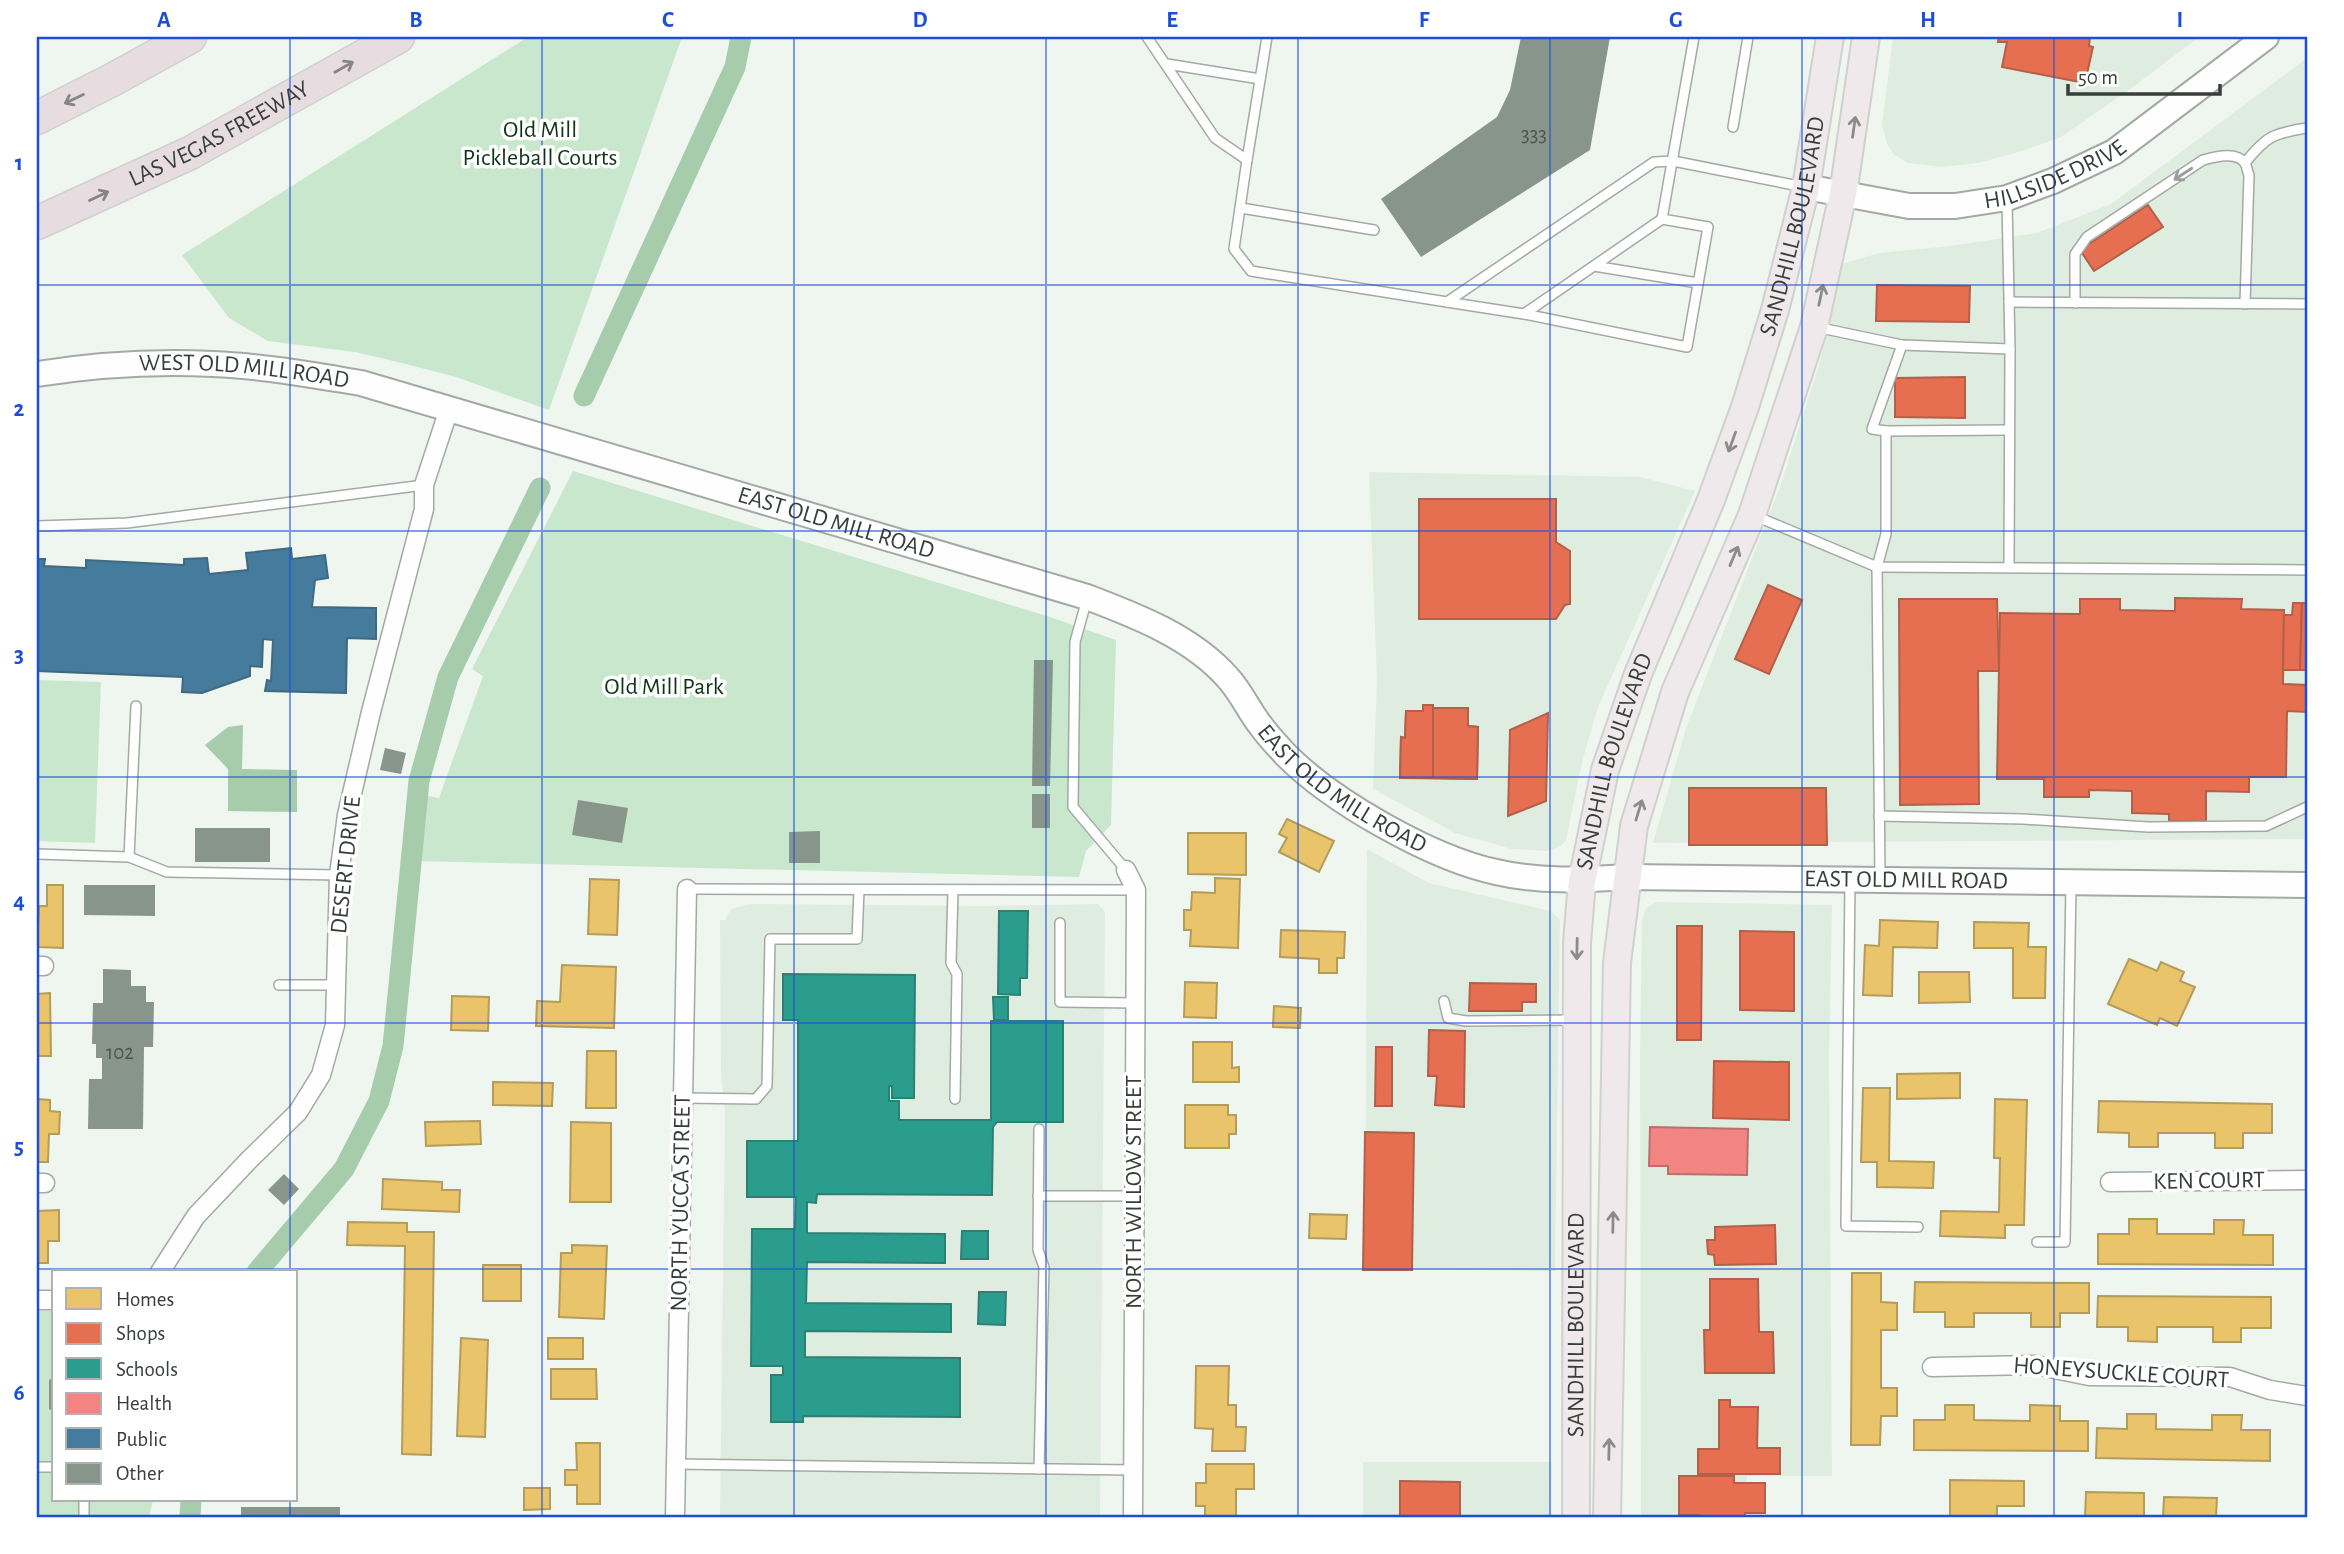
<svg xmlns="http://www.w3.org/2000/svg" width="2344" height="1554" font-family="'Alegreya Sans',sans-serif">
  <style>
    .built { fill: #dfede0 }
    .green { fill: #c8e7cc }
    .water { fill: #a7ccac }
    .homes { fill: #e9c46a; stroke: #b49c5b; stroke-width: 2 }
    .shops { fill: #e76f51; stroke: #b2604a; stroke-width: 2 }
    .schools { fill: #2a9d8f; stroke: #2e8075; stroke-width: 2 }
    .health { fill: #f28482; stroke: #ba6f6c; stroke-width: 2 }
    .public { fill: #457b9d; stroke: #41697f; stroke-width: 2 }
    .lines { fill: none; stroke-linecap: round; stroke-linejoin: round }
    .canal { stroke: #a7ccac; stroke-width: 21 }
    .building { fill: #88958a }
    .lane-casing { stroke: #a4a9a5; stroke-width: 12 }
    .street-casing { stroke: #a4a9a5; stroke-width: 21 }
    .secondary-casing { stroke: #a4a9a5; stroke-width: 28 }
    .primary-casing { stroke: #ced1ce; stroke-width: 30 }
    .highway-casing { stroke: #ced1ce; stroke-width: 35 }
    .lane { stroke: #fdfefd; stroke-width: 9 }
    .street { stroke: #fdfefd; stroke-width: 18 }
    .secondary { stroke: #fdfefd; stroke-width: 24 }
    .primary { stroke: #f0e9eb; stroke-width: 26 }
    .highway { stroke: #e7dce0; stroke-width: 32 }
    .oneway { stroke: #878584 }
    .oneway2 { stroke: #8b8b89 }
    .oneway3 { stroke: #9a9e9b }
    .grid { fill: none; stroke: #1d4ed8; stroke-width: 2; stroke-opacity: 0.55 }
    .labels { text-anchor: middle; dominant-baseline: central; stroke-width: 7; stroke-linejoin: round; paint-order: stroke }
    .number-label { font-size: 21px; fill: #4c544d }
    .park-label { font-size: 24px; fill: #0e3316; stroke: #fff }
    .street-label { font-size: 24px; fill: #383e39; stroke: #fff }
    .neatline { fill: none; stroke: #1d4ed8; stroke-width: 2.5 }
    .grid-label { font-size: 23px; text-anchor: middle; font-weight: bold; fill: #1d4ed8 }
  </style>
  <rect width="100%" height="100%" fill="#eff6f0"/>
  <!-- built -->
  <g class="built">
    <path d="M1893 37H2199L2129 90 2061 137 2022 151 1978 163 1941 167 1908 163 1894 155 1887 144 1882 125Z"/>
    <path d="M2307 58V839L1653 843 1686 728 1781 484 1820 362 1842 264 1879 253 1950 246 2037 233 2111 204Z"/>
    <path d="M1369 472 1640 477 1695 491 1598 707 1582 762 1566 840 1561 846 1548 851 1512 849 1455 833 1373 789 1377 680Z"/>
    <path d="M1367 849 1429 883 1551 911 1560 920 1555 1271 1365 1269Z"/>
    <path d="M1656 902 1832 905 1829 1058 1832 1476H1747L1746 1517H1641L1640 1054 1642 921 1646 908Z"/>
    <path d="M749 904 986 906 1098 904 1105 912 1100 1517H720L725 1108 721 1077 720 920H725L731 909Z"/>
    <path d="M1363 1462H1552L1551 1517H1363Z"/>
  </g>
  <!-- green -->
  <g class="green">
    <path d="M528 37H682L549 410 456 377 398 362 355 352 268 341 229 318 182 255Z"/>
    <path d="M573 471 1047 616 1116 640 1111 825 1086 851 1079 877 416 861 423 795 439 798 483 676 472 669Z"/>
    <path d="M37 680 101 682 95 843 37 841Z"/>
    <path d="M37 1311H54V1500H153L149 1517H37Z"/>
  </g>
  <!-- water -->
  <path class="water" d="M243 725 242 769 297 770V812L228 811V769L205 745 228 727Z"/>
  <!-- homes -->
  <g class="homes">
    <path d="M1287 819 1334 841 1319 872 1279 852 1287 838 1279 834Z"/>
    <path d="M1188 833H1246V875L1188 874Z"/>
    <path d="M1215 878 1240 879 1238 948 1190 946 1191 930H1184V910H1191L1192 892 1215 893Z"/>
    <path d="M590 879 619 880 617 935 588 934Z"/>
    <path d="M47 885H63V948L37 947 39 906H47Z"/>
    <path d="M1880 920 1938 922 1937 948 1893 947 1892 996 1863 995 1865 945 1879 946Z"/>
    <path d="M1974 922 2029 923 2028 947H2046L2045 998H2013V948H1974Z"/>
    <path d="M1281 930 1345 932 1344 958H1337V973H1319V959L1280 957Z"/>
    <path d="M2129 959 2157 971 2161 962 2184 972 2180 981 2195 987 2177 1026 2160 1018 2157 1025 2108 1004Z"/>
    <path d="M562 965 616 967 614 1028 536 1026 537 1001 560 1002Z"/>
    <path d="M1919 972H1969L1970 1002 1919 1003Z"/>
    <path d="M1185 982 1217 983 1216 1018 1184 1017Z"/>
    <path d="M50 993 51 1056H37V994Z"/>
    <path d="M452 996 489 997 488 1031 451 1030Z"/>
    <path d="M1274 1006 1301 1008 1300 1028 1273 1027Z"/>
    <path d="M1193 1042H1232V1068L1239 1067V1082H1193Z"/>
    <path d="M587 1051H616V1108H586Z"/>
    <path d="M1960 1073V1098L1897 1099V1074Z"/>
    <path d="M493 1082 553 1083 552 1106 493 1105Z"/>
    <path d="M1863 1088H1890L1889 1161 1934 1162 1933 1188 1877 1187V1162H1861Z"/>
    <path d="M37 1099 50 1100V1111L60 1112 59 1134H49L48 1162H37Z"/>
    <path d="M1995 1099 2027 1100 2024 1225H2005V1238L1940 1236 1941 1211 1999 1212 2000 1158H1994Z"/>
    <path d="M2099 1101 2272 1104V1133H2243V1148H2215V1133H2158V1147H2129V1133L2098 1132Z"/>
    <path d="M1185 1105H1228V1115H1236V1134H1229V1148H1185Z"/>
    <path d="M480 1121 481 1144 426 1146 425 1122Z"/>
    <path d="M571 1122 611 1123V1202H570Z"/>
    <path d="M383 1179 442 1182V1190H460L459 1212 382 1209Z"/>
    <path d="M59 1210V1241H48V1263H37V1211Z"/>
    <path d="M1310 1214 1347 1215 1346 1239 1309 1238Z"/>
    <path d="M2129 1219H2157V1234H2214V1220H2244L2243 1235H2273V1265L2098 1264V1234H2129Z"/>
    <path d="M348 1222 407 1223V1232H434L431 1455 402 1454 405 1246 347 1245Z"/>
    <path d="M572 1245 607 1246 604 1319 559 1317 561 1253H572Z"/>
    <rect x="483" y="1265" width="38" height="36"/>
    <path d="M1852 1273H1881V1302L1897 1303V1330H1881V1388H1897V1416H1881L1880 1445H1851Z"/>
    <path d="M1915 1282 2089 1283V1313H2060V1327H2031V1313H1974V1327H1945V1312H1914Z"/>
    <path d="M2098 1296 2271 1297V1328H2241V1342H2213V1327H2157V1342L2128 1341V1327H2097Z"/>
    <path d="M461 1338 488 1340 485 1437 457 1436Z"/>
    <rect x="548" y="1338" width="35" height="21"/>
    <path d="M1196 1366H1229L1228 1405H1236V1427H1246L1245 1451H1212L1213 1429 1195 1428Z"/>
    <path d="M551 1369H596L597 1399H551Z"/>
    <path d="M1945 1405H1974V1420L2030 1421V1405L2060 1406V1421H2088V1451L1914 1450V1420H1945Z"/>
    <path d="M2127 1414H2156V1429L2212 1430V1415H2242L2241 1430H2270V1461L2096 1458 2097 1428 2127 1429Z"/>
    <path d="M576 1443H600V1504H577V1485H565V1470H577Z"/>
    <path d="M1206 1464H1254V1489H1236V1517H1205V1506H1196V1483H1206Z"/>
    <path d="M1950 1480 2024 1481V1506H1997V1517H1950Z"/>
    <path d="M524 1488H550V1509L524 1510Z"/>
    <path d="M2086 1492 2144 1493V1517H2085Z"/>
    <path d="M2164 1497 2217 1498 2216 1517H2163Z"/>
  </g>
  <!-- shops -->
  <g class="shops">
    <path d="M1999 37H2090L2089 46 2093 47 2085 83 2002 67 2007 42H1998Z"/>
    <path d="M2148 205 2163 227 2094 271 2080 250Z"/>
    <path d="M1877 285 1970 286 1969 322 1876 321Z"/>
    <path d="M1965 377V418L1895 417V378Z"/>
    <path d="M1419 499H1556V542L1570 551V604L1565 605 1556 619H1419Z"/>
    <path d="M1768 585 1802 600 1769 674 1735 659Z"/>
    <path d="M2175 598 2242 599 2241 609 2284 610 2283 684 2307 685V712L2287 711 2286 777H2249V792L2206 791V821H2169V814L2132 813V791L2089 790V797H2044V779H1997L2000 613 2080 614V599H2120V610L2175 611Z"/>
    <path d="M1899 599H1997L1999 671H1978L1979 804 1900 805Z"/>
    <path d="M2293 603H2302L2300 670H2283L2284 615H2292Z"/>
    <path d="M2302 603H2307V670H2300Z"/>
    <path d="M1423 705H1433V708H1468V726L1478 727 1477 779 1400 778 1401 737 1405 738 1406 711H1423Z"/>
    <path d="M1423 705H1433V778H1400L1401 737 1405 738 1406 711H1423Z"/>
    <path d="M1433 708H1468V726L1478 727 1477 779 1433 778Z"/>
    <path d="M1548 713 1546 801 1508 816 1510 730Z"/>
    <path d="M1689 788H1826L1827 845H1689Z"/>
    <path d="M1677 926H1702L1701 1040H1677Z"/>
    <path d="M1740 931 1794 932V1011L1740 1010Z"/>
    <path d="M1470 983 1536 984V1002H1522V1011H1469Z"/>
    <path d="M1429 1030 1465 1031 1464 1107 1435 1105 1437 1076H1428Z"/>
    <path d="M1376 1047H1392V1106H1375Z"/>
    <path d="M1714 1061 1789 1062V1120L1713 1118Z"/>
    <path d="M1365 1132 1414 1133 1412 1270H1363Z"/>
    <path d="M1775 1225 1776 1264 1715 1265 1714 1255 1708 1254 1707 1240H1715V1227Z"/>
    <path d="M1710 1279H1758L1759 1332H1773L1774 1373H1705L1704 1330H1710Z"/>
    <path d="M1719 1400H1730V1407H1758L1757 1448H1780V1474H1698V1449H1719Z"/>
    <path d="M1679 1476H1734V1483H1765V1513H1745V1517H1699V1515H1679Z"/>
    <path d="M1400 1481 1460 1482V1517H1400Z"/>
  </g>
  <!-- schools -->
  <g class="schools">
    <path d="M999 911H1028L1027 978H1020V995L998 994Z"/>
    <path d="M783 974 915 975 914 1098H892V1086H889V1101H899V1120H991V1021H1063V1122H997L993 1127 992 1195 817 1194 816 1203 807 1202V1233L945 1234V1263L807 1262 806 1303 951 1304V1332L805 1331V1357L960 1358V1417L803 1416V1422H771V1375H783V1366H751L752 1229H795L796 1197H747V1141H798V1020H783Z"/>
    <path d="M993 997H1008V1020H994Z"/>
    <path d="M962 1231H988V1259H961Z"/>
    <path d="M979 1292H1006L1005 1325 978 1324Z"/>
  </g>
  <!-- health -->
  <path class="health" d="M1650 1127 1748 1129 1747 1175 1668 1174V1166H1649Z"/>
  <!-- public -->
  <path class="public" d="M291 548 292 559 325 555 328 578 315 580 312 607 376 608V639L347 638 346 693 265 691 267 680 271 681 273 640 263 639 262 667 250 666V676L202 693 182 692 183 677 37 671V559H45L44 566 86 568V560L184 565V559L207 558 209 574 248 570 246 553Z"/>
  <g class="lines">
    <!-- canal -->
    <g class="canal">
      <path d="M584 396 735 67 741 37"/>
      <path d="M257 1272 344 1169 379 1101 393 1046 419 781 448 677 540 488"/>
      <path d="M190 1517 191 1500"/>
    </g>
  </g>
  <!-- building -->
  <g class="building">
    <path d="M1521 37H1610L1590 150 1421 257 1381 199 1497 117 1510 90Z"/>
    <path d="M1034 660H1053L1050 786H1032Z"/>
    <path d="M385 748 406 753 401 774 380 770Z"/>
    <rect x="1032" y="794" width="18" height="34"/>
    <path d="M578 800 628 808 622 843 572 835Z"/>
    <rect x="195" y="828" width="75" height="34"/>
    <path d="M820 831V863H789V832Z"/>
    <path d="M84 885H155V916L84 915Z"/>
    <path d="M103 969 131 970V986H146V1002H154L153 1047H144L143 1129H88L89 1079H102V1058H96V1044H92L93 1003H103Z"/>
    <path d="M284 1174 299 1189 284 1205 268 1190Z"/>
    <path d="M54 1377V1412L49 1409V1380Z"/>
    <rect x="241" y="1507" width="99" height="10"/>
  </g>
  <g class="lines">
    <defs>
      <g id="lane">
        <path d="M1147 37 1215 138 1247 160 1234 249 1251 271 1447 302 1654 162 1673 161 1804 187"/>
        <path d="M1167 64 1260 79"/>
        <path d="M1733 127 1748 37"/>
        <path d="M1247 160 1267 37"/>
        <path d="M2245 163C2266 136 2274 133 2307 128"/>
        <path d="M2007 201 2010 349 2009 567"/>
        <path d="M1241 208 1374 230"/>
        <path d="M1594 266 1698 283"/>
        <path d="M1447 302 1524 314 1687 347 1708 227 1662 219 1694 37"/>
        <path d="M2009 302 2307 304"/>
        <path d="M2075 303V254L2087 237 2203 160C2215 157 2236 151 2245 163 2247 166 2247 171 2249 175L2245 304"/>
        <path d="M1524 314 1662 219"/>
        <path d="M1816 327 1902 345 2010 349"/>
        <path d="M1902 345 1872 429 1886 431 2009 430"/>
        <path d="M1753 515 1877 567 2307 570"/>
        <path d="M37 526 127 523 424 485"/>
        <path d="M1087 599 1075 642 1073 807 1126 870"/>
        <path d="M1879 816 2023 819 2148 827 2266 826 2307 807"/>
        <path d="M37 854 129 857 167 872 339 875"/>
        <path d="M129 857 136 706"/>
        <path d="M1880 880 1877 567 1886 534V431"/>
        <path d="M1850 883 1846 1226 1918 1227"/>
        <path d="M687 889 1136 890"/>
        <path d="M953 890 951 963 957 974 955 1099"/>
        <path d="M1060 923V1002L1135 1003"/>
        <path d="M279 985H336"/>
        <path d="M1444 1001 1448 1018 1466 1021 1575 1020"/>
        <path d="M683 1098 756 1099 767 1086 770 939H857L859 890"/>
        <path d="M1039 1129 1038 1250 1044 1267 1039 1469"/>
        <path d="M1038 1196H1134"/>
        <path d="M2037 1242H2065L2071 884"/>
        <path d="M676 1464 1133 1470"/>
        <path d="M37 1467H54"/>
        <path d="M84 1500V1517"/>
      </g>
      <g id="street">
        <path d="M1126 870 1136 890 1133 1517"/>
        <path d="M37 966H44"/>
        <path d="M2110 1182 2307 1180"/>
        <path d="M37 1183H45"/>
        <path d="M160 1272 196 1216 249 1160 298 1112 321 1075 335 1025 339 875 347 815 371 712 424 509V485L449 409"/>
        <path d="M37 1300H54"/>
        <path d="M1932 1367 2035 1365 2089 1376 2230 1377 2270 1390 2307 1396"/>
        <path d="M675 1517 687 889"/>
      </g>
      <g id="secondary">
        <path id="s1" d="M1806 187 1909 206H1955L2007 198 2053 181 2114 152 2266 37"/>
        <path id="s2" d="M37 374C94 365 155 361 213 364 263 366 312 375 361 383L1087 597C1137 616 1192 637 1228 678 1241 692 1249 711 1261 726 1268 736 1277 745 1285 754 1331 801 1431 858 1496 872 1539 882 1584 880 1628 877L2307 885"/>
      </g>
      <g id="primary">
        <path id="s3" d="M1576 1517 1577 943 1582 881 1605 770 1638 674 1711 500 1745 407 1775 310 1806 187 1830 37"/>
        <path d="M1607 1517 1617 963 1634 826 1675 692 1752 515 1814 327 1843 194 1866 37"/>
      </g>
      <g id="highway">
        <path d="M37 118 112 80 190 37"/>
        <path id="s4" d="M37 223 190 153 398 37"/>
      </g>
    </defs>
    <!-- lane casing -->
    <use href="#lane" class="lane-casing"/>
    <!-- street casing -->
    <use href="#street" class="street-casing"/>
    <!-- secondary casing -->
    <use href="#secondary" class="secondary-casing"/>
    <!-- primary casing -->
    <use href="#primary" class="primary-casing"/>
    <!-- highway casing -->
    <use href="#highway" class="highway-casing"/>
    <!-- lane -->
    <use href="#lane" class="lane"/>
    <!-- street -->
    <use href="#street" class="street"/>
    <!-- secondary -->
    <use href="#secondary" class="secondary"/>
    <!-- primary -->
    <use href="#primary" class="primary"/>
    <!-- highway -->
    <use href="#highway" class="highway"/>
  </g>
  <!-- one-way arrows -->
  <defs><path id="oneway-shaft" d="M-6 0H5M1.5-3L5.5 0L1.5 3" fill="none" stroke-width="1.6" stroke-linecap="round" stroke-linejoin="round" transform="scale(1.75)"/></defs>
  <g class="oneway">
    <use href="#oneway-shaft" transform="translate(344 67) rotate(-30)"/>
    <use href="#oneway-shaft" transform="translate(74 99) rotate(154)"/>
    <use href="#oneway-shaft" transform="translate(99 196) rotate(-25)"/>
  </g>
  <g class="oneway2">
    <use href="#oneway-shaft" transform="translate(1854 127) rotate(-82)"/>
    <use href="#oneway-shaft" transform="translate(1821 295) rotate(-78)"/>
    <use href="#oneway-shaft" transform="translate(1732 442) rotate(110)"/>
    <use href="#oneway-shaft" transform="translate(1734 556) rotate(-67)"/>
    <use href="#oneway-shaft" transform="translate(1639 810) rotate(-73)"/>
    <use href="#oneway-shaft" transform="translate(1577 949) rotate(91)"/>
    <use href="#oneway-shaft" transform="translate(1613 1222) rotate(-89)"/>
    <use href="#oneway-shaft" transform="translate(1609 1449) rotate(-89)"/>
  </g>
  <use class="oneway3" href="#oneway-shaft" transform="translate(2183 174) rotate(147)"/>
  <!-- grid -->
  <path class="grid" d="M290 37V1272M542 37V1517M794 37V1517M1046 37V1517M1298 37V1517M1550 37V1517M1802 37V1517M2054 37V1517M37 285H2307M37 531H2307M37 777H2307M37 1023H2307M37 1269H2307M290 1500V1517"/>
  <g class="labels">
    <!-- number labels -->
    <g class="number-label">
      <text x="1534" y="134">333</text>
      <text x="120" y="1052">102</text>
    </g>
    <!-- park labels -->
    <g class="park-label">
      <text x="540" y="130">Old Mill<tspan x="540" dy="28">Pickleball Courts</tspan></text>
      <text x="664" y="687">Old Mill Park</text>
    </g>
    <!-- street labels -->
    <g class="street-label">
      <text stroke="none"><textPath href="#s4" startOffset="203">LAS VEGAS FREEWAY</textPath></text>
      <text stroke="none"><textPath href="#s1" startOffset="256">HILLSIDE DRIVE</textPath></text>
      <text stroke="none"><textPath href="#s3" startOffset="1326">SANDHILL BOULEVARD</textPath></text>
      <text stroke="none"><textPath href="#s2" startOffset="208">WEST OLD MILL ROAD</textPath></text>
      <text stroke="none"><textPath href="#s2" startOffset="821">EAST OLD MILL ROAD</textPath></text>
      <text stroke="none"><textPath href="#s3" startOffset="760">SANDHILL BOULEVARD</textPath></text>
      <text stroke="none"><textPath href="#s2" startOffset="1409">EAST OLD MILL ROAD</textPath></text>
      <text transform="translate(346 865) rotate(-84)">DESERT DRIVE</text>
      <text stroke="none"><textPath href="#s2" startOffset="1997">EAST OLD MILL ROAD</textPath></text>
      <text transform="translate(2209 1181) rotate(-1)">KEN COURT</text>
      <text transform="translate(1134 1192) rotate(-90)">NORTH WILLOW STREET</text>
      <text transform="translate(681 1203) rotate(-89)">NORTH YUCCA STREET</text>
      <text stroke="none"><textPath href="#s3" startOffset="192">SANDHILL BOULEVARD</textPath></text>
      <text transform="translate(2121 1373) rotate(4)">HONEYSUCKLE COURT</text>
    </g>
  </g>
  <!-- border -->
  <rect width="2344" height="1554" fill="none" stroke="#ffffff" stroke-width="77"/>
  <!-- legend -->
  <rect x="52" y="1270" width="245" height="231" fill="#ffffff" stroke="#afb2b0" stroke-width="2"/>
  <rect x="66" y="1288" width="35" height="21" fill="#e9c46a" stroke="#afb2b0" stroke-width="2"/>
  <text x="116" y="1306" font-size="21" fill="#383e39">Homes</text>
  <rect x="66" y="1323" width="35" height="21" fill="#e76f51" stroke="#afb2b0" stroke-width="2"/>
  <text x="116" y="1340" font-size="21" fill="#383e39">Shops</text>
  <rect x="66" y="1358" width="35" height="21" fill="#2a9d8f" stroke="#afb2b0" stroke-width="2"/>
  <text x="116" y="1376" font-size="21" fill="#383e39">Schools</text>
  <rect x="66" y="1393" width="35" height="21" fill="#f28482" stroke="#afb2b0" stroke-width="2"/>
  <text x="116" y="1410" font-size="21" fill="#383e39">Health</text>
  <rect x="66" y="1428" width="35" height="21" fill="#457b9d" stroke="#afb2b0" stroke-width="2"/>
  <text x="116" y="1446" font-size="21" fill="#383e39">Public</text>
  <rect x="66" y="1463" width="35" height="21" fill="#88958a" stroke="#afb2b0" stroke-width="2"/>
  <text x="116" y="1480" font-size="21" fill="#383e39">Other</text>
  <!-- scale -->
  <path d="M2068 84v10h152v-10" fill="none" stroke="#383e39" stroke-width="3.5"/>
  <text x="2078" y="84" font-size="21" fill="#383e39" stroke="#ffffff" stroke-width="5" paint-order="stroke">50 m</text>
  <rect x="38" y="38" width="2268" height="1478" class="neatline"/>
  <g class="grid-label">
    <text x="164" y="27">A</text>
    <text x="416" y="27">B</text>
    <text x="668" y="27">C</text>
    <text x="920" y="27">D</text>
    <text x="1172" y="27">E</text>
    <text x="1424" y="27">F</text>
    <text x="1676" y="27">G</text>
    <text x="1928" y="27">H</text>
    <text x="2180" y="27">I</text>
    <text x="19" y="170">1</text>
    <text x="19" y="416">2</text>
    <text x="19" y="662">3</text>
    <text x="19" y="908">4</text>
    <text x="19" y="1154">5</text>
    <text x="19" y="1400">6</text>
  </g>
</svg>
